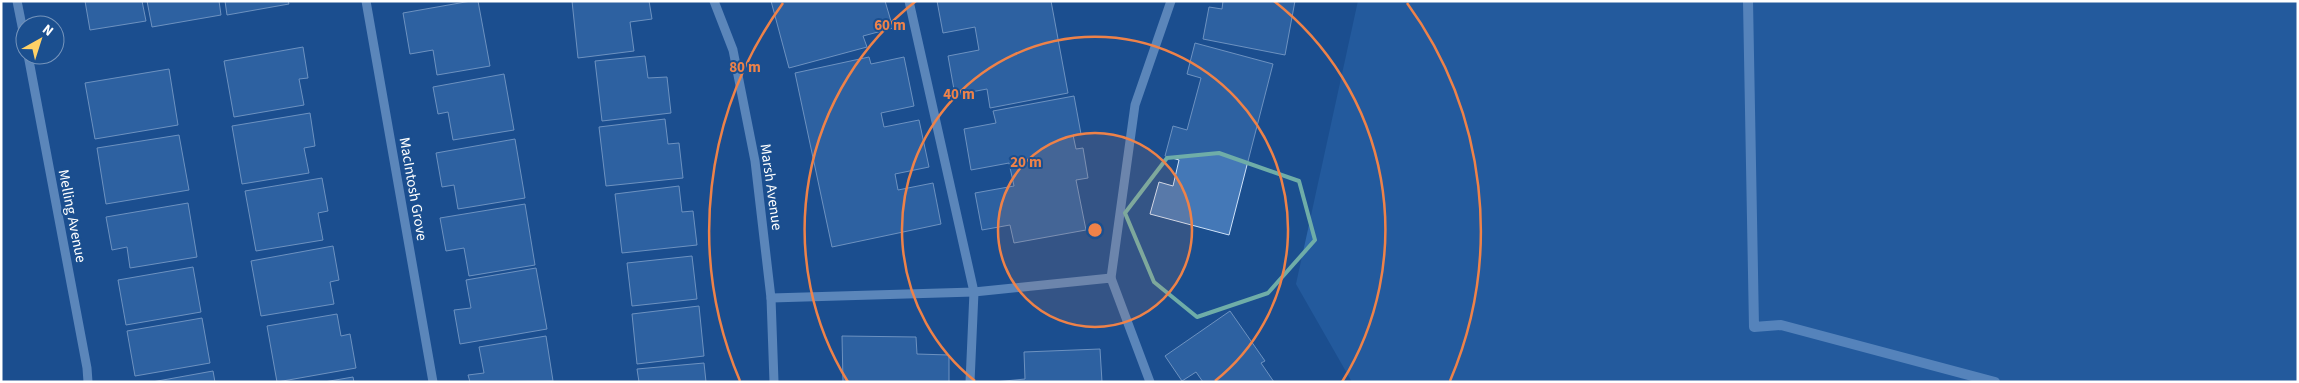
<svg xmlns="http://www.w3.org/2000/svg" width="2299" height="383" font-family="'Source Sans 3',sans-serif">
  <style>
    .green { fill: #2e69ad }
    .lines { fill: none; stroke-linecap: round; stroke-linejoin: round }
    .stream { stroke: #9cc4f0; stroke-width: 10 }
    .building { fill: #4478b7; stroke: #cfe3fa }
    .minor { stroke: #a9c9ee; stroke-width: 9 }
    .marked { fill: none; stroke: #6fada8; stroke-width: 4; stroke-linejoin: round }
    .ring { fill: none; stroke: #ee8249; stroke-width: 2.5 }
    .labels { text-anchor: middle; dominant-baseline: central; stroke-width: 4; stroke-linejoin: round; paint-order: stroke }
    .street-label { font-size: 15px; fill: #fff; stroke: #1b4f8f }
    .centre { fill: #ee8249; stroke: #1b4f8f; stroke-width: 2.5 }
    .ring-label { font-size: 15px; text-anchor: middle; font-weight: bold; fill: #ee8249; stroke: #1b4f8f; stroke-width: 4; stroke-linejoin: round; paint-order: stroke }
  </style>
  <rect width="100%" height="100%" fill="#1b4f8f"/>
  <!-- green -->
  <path class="green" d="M1358 1H2298V382H1352L1296 284Z"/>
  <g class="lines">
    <!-- stream -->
    <path class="stream" d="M1748 1 1754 327 1781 325 1995 382"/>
  </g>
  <!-- building -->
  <g class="building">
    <path d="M85 1H142L146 21 90 30Z"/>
    <path d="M147 1H219L221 15 152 27Z"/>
    <path d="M225 1H288L289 4 227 15Z"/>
    <path d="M471 1H478L490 66 437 75 433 50 410 54 403 13Z"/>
    <path d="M572 1H649L652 19 630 22 634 51 578 58Z"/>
    <path d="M771 1H885L893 28 863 36 867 47 789 68Z"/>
    <path d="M937 1H1051L1068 93 990 108 987 89 955 95 948 56 979 50 975 27 943 33Z"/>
    <path d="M1223 1H1295L1285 55 1203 39 1209 7 1222 9Z"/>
    <path d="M1195 43 1273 64 1229 235 1150 214 1159 182 1173 186 1179 160 1165 156 1173 126 1187 130 1201 78 1187 74Z"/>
    <path d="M303 47 308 78 299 79 304 105 234 117 224 61Z"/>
    <path d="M645 56 648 78 667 77 671 113 602 121 595 61Z"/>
    <path d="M869 57 871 64 904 57 914 106 881 113 884 127 919 120 929 167 895 174 898 190 933 183 941 224 832 247 795 73Z"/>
    <path d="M169 69 178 125 95 139 85 83Z"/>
    <path d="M504 74 514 130 453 140 448 112 438 114 433 87Z"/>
    <path d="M1074 96 1081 134 1073 135 1076 149 1083 148 1088 178 1076 180 1086 230 1014 243 1010 225 982 230 975 193 1014 186 1009 163 971 170 964 129 996 123 993 111Z"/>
    <path d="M310 113 315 146 304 148 309 173 242 184 232 126Z"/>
    <path d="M665 119 668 144 679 143 683 178 606 186 599 127Z"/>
    <path d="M179 135 189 190 106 204 97 148Z"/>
    <path d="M515 139 525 198 458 209 454 185 442 187 436 153Z"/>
    <path d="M322 178 328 211 318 213 323 240 256 251 245 191Z"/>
    <path d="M679 186 682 212 693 211 697 245 622 253 615 194Z"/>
    <path d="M188 203 197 257 130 268 127 247 112 250 106 217Z"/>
    <path d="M525 204 535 265 469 276 464 248 446 251 440 218Z"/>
    <path d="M333 246 339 280 330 282 334 304 261 316 251 261Z"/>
    <path d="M692 256 697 299 632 306 627 263Z"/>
    <path d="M193 267 201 312 126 325 118 280Z"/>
    <path d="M536 268 547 329 460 344 454 310 471 308 466 280Z"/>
    <path d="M699 306 704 356 637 364 632 314Z"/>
    <path d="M1230 311 1265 361 1261 363 1274 382H1203L1196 372 1182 381 1165 356Z"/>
    <path d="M337 314 341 336 350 334 356 368 277 382 267 326Z"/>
    <path d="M202 318 210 363 135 376 127 331Z"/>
    <path d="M546 336 553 381 470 382 468 375 484 373 479 347Z"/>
    <path d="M842 336 916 337 917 354 949 355V382H843Z"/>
    <path d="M1100 349 1102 382H995L1025 379 1024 352Z"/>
    <path d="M704 363 706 382H639L637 369Z"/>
    <path d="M213 371 215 382H152Z"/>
    <path d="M353 377 354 382H324Z"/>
  </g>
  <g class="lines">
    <!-- minor -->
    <g class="minor">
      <path d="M17 1 25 41"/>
      <path d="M366 1 433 382"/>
      <path d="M714 1 733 50 755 161 771 298 774 382"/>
      <path d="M909 1 974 292 970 382"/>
      <path d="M28 55 87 368 88 382"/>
      <path d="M1111 278 1135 105 1171 1"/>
      <path d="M771 298 974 292 1111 278 1150 382"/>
    </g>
  </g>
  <!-- marked area -->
  <path d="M0 0H2299V383H0ZM1219 153 1299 181 1315 240 1268 293 1197 317 1154 282 1125 213 1167 158Z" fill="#1b4f8f" fill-opacity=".55" fill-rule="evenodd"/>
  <path class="marked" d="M1219 153 1299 181 1315 240 1268 293 1197 317 1154 282 1125 213 1167 158Z"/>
  <!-- distance rings -->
  <circle cx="1095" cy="230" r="97" fill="#ee8249" fill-opacity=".12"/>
  <g class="ring">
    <circle cx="1095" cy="230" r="97"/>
    <path d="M975 381A193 193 0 1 1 1215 381"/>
    <path d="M848 382A290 290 0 0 1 916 1M1274 1A290 290 0 0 1 1342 382"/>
    <path d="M740 381A386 386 0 0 1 783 3M1407 3A386 386 0 0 1 1450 381"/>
  </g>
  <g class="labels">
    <!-- street labels -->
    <g class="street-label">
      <text transform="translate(771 187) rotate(82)">Marsh Avenue</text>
      <text transform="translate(413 189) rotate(80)">MacIntosh Grove</text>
      <text transform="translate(72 216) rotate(79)">Melling Avenue</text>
    </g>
  </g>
  <circle cx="1095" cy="230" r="8" class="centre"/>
  <g class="ring-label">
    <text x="890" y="30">60 m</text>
    <text x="745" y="72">80 m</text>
    <text x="959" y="99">40 m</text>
    <text x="1026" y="167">20 m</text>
  </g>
  <!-- border -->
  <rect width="2299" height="383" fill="none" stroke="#ffffff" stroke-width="5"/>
  <!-- north arrow -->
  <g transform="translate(40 40) rotate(39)"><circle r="24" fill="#1b4f8f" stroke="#7695bc"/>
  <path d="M0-4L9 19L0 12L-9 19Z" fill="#ffd166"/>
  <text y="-8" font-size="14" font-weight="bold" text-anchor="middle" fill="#ffffff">N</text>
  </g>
</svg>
